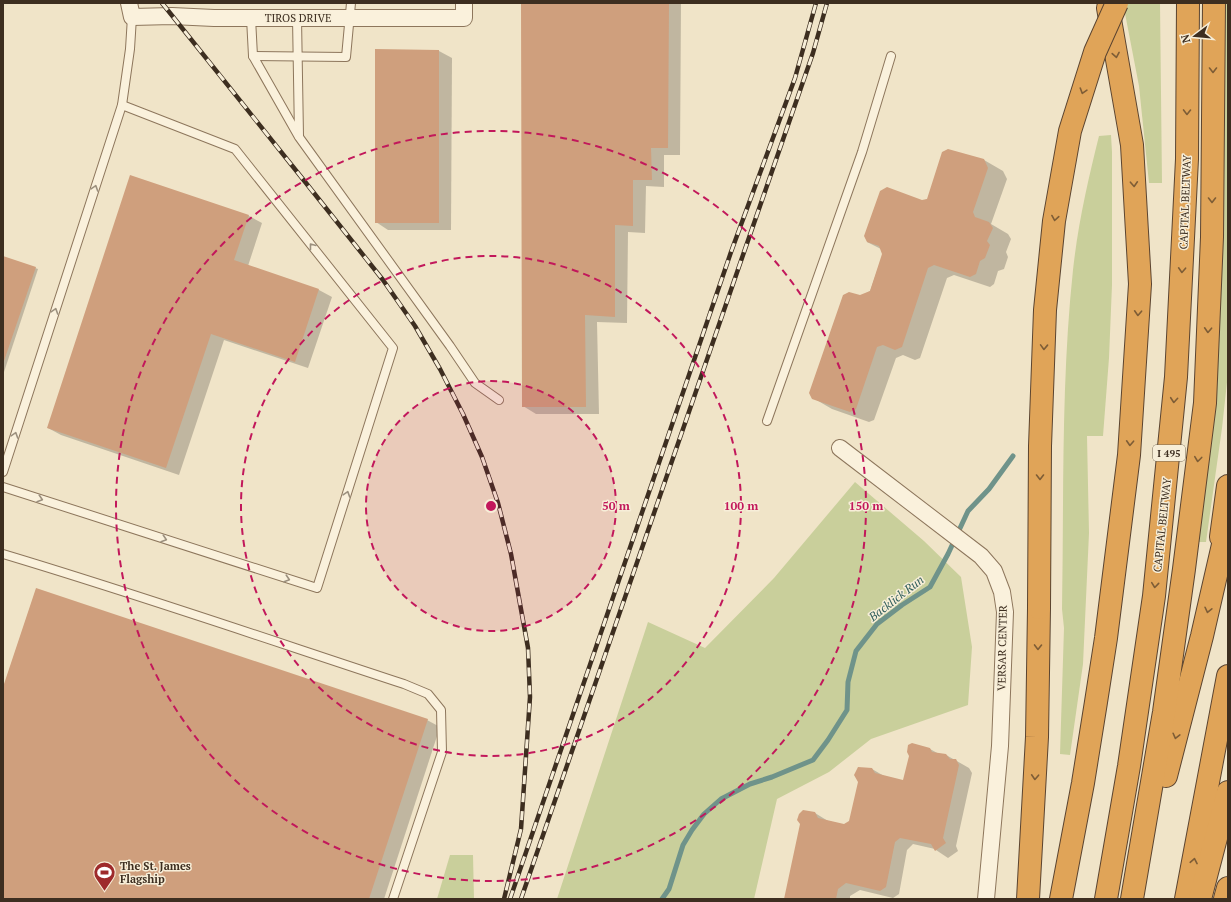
<svg xmlns="http://www.w3.org/2000/svg" width="1231" height="902" font-family="'PT Serif',serif">
  <style>
    .green { fill: #c9cf9b }
    .shadow { fill: #0003 }
    .lines { fill: none; stroke-linecap: round; stroke-linejoin: round }
    .stream { stroke: #6f938a; stroke-width: 5 }
    .building { fill: #cf9f7d }
    .lane-casing { stroke: #8d765c; stroke-width: 10 }
    .street-casing { stroke: #8d765c; stroke-width: 18 }
    .highway-casing { stroke: #5b4430; stroke-width: 24 }
    .lane { stroke: #faf1dc; stroke-width: 8 }
    .street { stroke: #faf1dc; stroke-width: 16 }
    .highway { stroke: #e0a458; stroke-width: 22 }
    .rail-casing { stroke: #3d2e20; stroke-width: 4.5 }
    .rail { stroke: #f7eed8; stroke-width: 3; stroke-dasharray: 9; stroke-linecap: butt }
    .highway-bridge-casing { stroke: #5b4430; stroke-width: 24; stroke-linecap: butt }
    .highway-bridge { stroke: #e0a458; stroke-width: 22 }
    .oneway { stroke: #7e5d36 }
    .oneway2 { stroke: #9c907e }
    .ring { fill: none; stroke: #c2185b; stroke-width: 2; stroke-dasharray: 7 5 }
    .labels { text-anchor: middle; dominant-baseline: central; stroke-width: 3; stroke-linejoin: round; paint-order: stroke }
    .shield { fill: #f7eed8; stroke: #756857; stroke-width: 1 }
    .shield-label { font-size: 10px; font-weight: bold; fill: #3d2e20 }
    .street-label { font-size: 11px; fill: #3d2e20; stroke: #f7eed8 }
    .poi-label { font-size: 11px; font-weight: bold; fill: #3d2e20; stroke: #f7eed8; text-anchor: start }
    .water-label { font-size: 12px; font-style: italic; fill: #2f5d5a; stroke: #f7eed8 }
    .centre { fill: #c2185b; stroke: #f7eed8; stroke-width: 2 }
    .ring-label { font-size: 12px; text-anchor: middle; font-weight: bold; fill: #c2185b; stroke: #f7eed8; stroke-width: 3; stroke-linejoin: round; paint-order: stroke }
  </style>
  <rect width="100%" height="100%" fill="#f0e4c8"/>
  <!-- green -->
  <g class="green">
    <path d="M1123 3H1160L1162 183H1149L1139 86Z"/>
    <path d="M1224 3H1228V373L1222 428 1206 542H1196L1221 186 1225 78Z"/>
    <path d="M1111 135 1112 152V285L1109 358 1103 436H1087L1089 533 1083 664 1070 755 1060 754 1064 628 1062 609C1064 496 1061 382 1073 270 1078 224 1088 180 1099 136Z"/>
    <path d="M855 482 924 541 961 577 972 647 968 705 871 739 829 772 777 799 754 899H557L648 622 705 648 774 578Z"/>
    <path d="M450 855H473L474 899H437Z"/>
  </g>
  <!-- shadow -->
  <g class="shadow">
    <path d="M522 3H681L680 155H664V187L646 186 645 233 628 232 627 323 597 322 599 414H536L523 406Z"/>
    <path d="M376 50 439 51 452 58 451 230H388L376 222Z"/>
    <path d="M984 160 1003 171 1007 179 991 224 1008 234 1011 239 1006 252 1008 257 1004 269 998 271 994 284 990 287 954 275 947 278 920 358 915 360 903 355 896 358 874 420 869 422 832 409 813 398 861 296 870 291 883 254 881 249 867 242 922 201 928 199Z"/>
    <path d="M131 177 249 216 262 223 248 266 319 290 332 297 308 368 224 340 179 475 61 435 48 428Z"/>
    <path d="M3 257 38 269 3 375Z"/>
    <path d="M3 691 427 720 440 727 384 899H3Z"/>
    <path d="M930 749 939 754 946 755 955 760 969 768 972 773 956 846 958 851 948 858 936 850 935 849 913 844 907 850 899 894 893 898 860 890 850 896V899H785L815 813 828 821 845 825 850 822 872 769 884 776 904 781Z"/>
  </g>
  <g class="lines">
    <!-- stream -->
    <path class="stream" d="M662 899 669 889 683 845 692 830 704 814 721 799 750 784 772 777 813 760 828 740 847 710 848 682 856 651 877 624 902 605 930 587 948 554 968 511 989 489 1013 456"/>
  </g>
  <!-- building -->
  <g class="building">
    <path d="M521 3H669L668 148H651L652 180H633V226L615 225V317L585 315 586 407H522Z"/>
    <path d="M375 49 439 50V223H375Z"/>
    <path d="M948 149 984 159 988 168 973 212 975 217 989 222 993 228 987 241 990 245 985 258 980 261 976 274 970 277 934 265 928 268 902 347 895 350 883 345 877 347 856 409 850 412 812 399 809 393 843 295 849 292 860 295 870 291 882 254 879 246 867 242 864 236 880 191 887 187 922 200 927 199 942 152Z"/>
    <path d="M130 175 249 215 234 260 319 289 295 362 211 334 166 468 47 428Z"/>
    <path d="M3 256 36 267 3 364Z"/>
    <path d="M36 588 428 719 369 899H3V687Z"/>
    <path d="M912 743 930 748 932 752 946 754 950 759H956L959 765 943 838 946 843 935 851 931 844 900 838 895 842 886 887 880 891 846 883 838 889 836 899H784L800 824 797 820 799 814 803 810 815 812 818 818 844 824 849 821 858 782 854 775 858 767 872 768 875 773 903 780 909 756 907 752 908 745Z"/>
  </g>
  <g class="lines">
    <defs>
      <g id="lane">
        <path d="M251 18 253 56 299 137 450 346 475 383 499 400"/>
        <path d="M297 18 299 136"/>
        <path d="M253 56 346 57 351 3"/>
        <path d="M767 421 862 152 891 56"/>
        <path d="M3 472 122 105 130 49 132 17"/>
        <path d="M3 487 317 588 393 348 235 149 122 105"/>
        <path d="M3 554C137 594 270 640 404 684L428 694 441 710 442 752 393 899"/>
      </g>
      <g id="street">
        <path d="M129 3 132 17 172 16 214 18H464V3"/>
        <path d="M840 448 981 556 994 571 1002 592 1005 612 1000 746 986 899"/>
      </g>
      <g id="highway">
        <path d="M1221 537 1228 486"/>
        <path d="M1166 776 1202 636 1228 523"/>
        <path d="M1028 899 1037 737 1039 608"/>
        <path d="M1061 899 1083 783 1096 702 1106 638 1129 455 1140 284 1132 145 1108 8"/>
        <path d="M1106 899 1129 766 1154 596 1176 377 1187 159 1188 3"/>
        <path d="M1132 899 1164 712 1184 569 1205 403 1212 237 1214 3"/>
        <path d="M1186 899 1228 676"/>
        <path d="M1200 899 1228 792"/>
        <path d="M1225 899 1228 888"/>
      </g>
    </defs>
    <!-- lane casing -->
    <use href="#lane" class="lane-casing"/>
    <!-- street casing -->
    <use href="#street" class="street-casing"/>
    <!-- highway casing -->
    <use href="#highway" class="highway-casing"/>
    <!-- lane -->
    <use href="#lane" class="lane"/>
    <!-- street -->
    <use href="#street" class="street"/>
    <!-- highway -->
    <use href="#highway" class="highway"/>
    <defs>
      <g id="rail">
        <path d="M162 3 306 183 383 280 415 326 440 369 463 414 482 457 498 503 511 554 528 648 530 697 521 829 504 899"/>
        <path d="M510 899 731 252 795 78 816 3"/>
        <path d="M521 899 743 255 813 53 827 3"/>
      </g>
    </defs>
    <!-- rail casing -->
    <use href="#rail" class="rail-casing"/>
    <!-- rail -->
    <use href="#rail" class="rail"/>
    <defs>
      <path id="highway-bridge" d="M1039 608 1040 446 1045 310 1054 221 1070 131 1095 52 1117 3"/>
    </defs>
    <!-- highway-bridge casing -->
    <use href="#highway-bridge" class="highway-bridge-casing"/>
    <!-- highway-bridge -->
    <use href="#highway-bridge" class="highway-bridge"/>
  </g>
  <!-- one-way arrows -->
  <defs><path id="oneway-chevron" d="M-2-3.5L2.5 0L-2 3.5" fill="none" stroke-width="1.6" stroke-linecap="round" stroke-linejoin="round"/></defs>
  <g class="oneway">
    <use href="#oneway-chevron" transform="translate(1116 55) rotate(80)"/>
    <use href="#oneway-chevron" transform="translate(1213 70) rotate(90)"/>
    <use href="#oneway-chevron" transform="translate(1083 91) rotate(107)"/>
    <use href="#oneway-chevron" transform="translate(1187 112) rotate(91)"/>
    <use href="#oneway-chevron" transform="translate(1134 184) rotate(87)"/>
    <use href="#oneway-chevron" transform="translate(1212 200) rotate(90)"/>
    <use href="#oneway-chevron" transform="translate(1055 218) rotate(99)"/>
    <use href="#oneway-chevron" transform="translate(1182 270) rotate(93)"/>
    <use href="#oneway-chevron" transform="translate(1138 313) rotate(93)"/>
    <use href="#oneway-chevron" transform="translate(1208 330) rotate(93)"/>
    <use href="#oneway-chevron" transform="translate(1044 347) rotate(92)"/>
    <use href="#oneway-chevron" transform="translate(1174 400) rotate(95)"/>
    <use href="#oneway-chevron" transform="translate(1130 443) rotate(93)"/>
    <use href="#oneway-chevron" transform="translate(1198 459) rotate(97)"/>
    <use href="#oneway-chevron" transform="translate(1040 477) rotate(90)"/>
    <use href="#oneway-chevron" transform="translate(1155 585) rotate(96)"/>
    <use href="#oneway-chevron" transform="translate(1208 610) rotate(103)"/>
    <use href="#oneway-chevron" transform="translate(1038 647) rotate(91)"/>
    <use href="#oneway-chevron" transform="translate(1176 736) rotate(104)"/>
    <use href="#oneway-chevron" transform="translate(1035 777) rotate(93)"/>
    <use href="#oneway-chevron" transform="translate(1194 861) rotate(-79)"/>
  </g>
  <g class="oneway2">
    <use href="#oneway-chevron" transform="translate(95 188) rotate(-72)"/>
    <use href="#oneway-chevron" transform="translate(312 246) rotate(-128)"/>
    <use href="#oneway-chevron" transform="translate(55 311) rotate(-72)"/>
    <use href="#oneway-chevron" transform="translate(15 435) rotate(-72)"/>
    <use href="#oneway-chevron" transform="translate(347 494) rotate(-72)"/>
    <use href="#oneway-chevron" transform="translate(40 499) rotate(18)"/>
    <use href="#oneway-chevron" transform="translate(164 539) rotate(18)"/>
    <use href="#oneway-chevron" transform="translate(287 579) rotate(18)"/>
  </g>
  <!-- distance rings -->
  <circle cx="491" cy="506" r="125" fill="#c2185b" fill-opacity=".12"/>
  <g class="ring">
    <circle cx="491" cy="506" r="125"/>
    <circle cx="491" cy="506" r="250"/>
    <circle cx="491" cy="506" r="375"/>
  </g>
  <!-- icons -->
  <defs>
    <symbol id="stadium-pin" viewBox="-11 -11 22 30"><path d="M0 17L-7.5 6A9.5 9.5 0 1 1 7.5 6Z" fill="#9e2a2b" stroke="#f7eed8"/><path d="M0-5a6.5 5 0 1 0 0 10a6.5 5 0 1 0 0-10ZM-3.5-1.8h7v3.6h-7Z" fill="#fff"/></symbol>
  </defs>
  <g fill-rule="evenodd">
    <use href="#stadium-pin" x="92" y="860" width="25" height="34"/>
  </g>
  <g class="labels">
    <!-- shield labels -->
    <rect class="shield" x="1153" y="445" width="32" height="16" rx="3"/>
    <g class="shield-label">
      <text x="1169" y="453">I 495</text>
    </g>
    <!-- street labels -->
    <g class="street-label">
      <text x="298" y="18">TIROS DRIVE</text>
      <text transform="translate(1185 202) rotate(-88)">CAPITAL BELTWAY</text>
      <text transform="translate(1162 525) rotate(-84)">CAPITAL BELTWAY</text>
      <text transform="translate(1002 648) rotate(-89)">VERSAR CENTER</text>
    </g>
    <!-- poi labels -->
    <g class="poi-label">
      <text x="120" y="866">The St. James<tspan x="120" dy="13">Flagship</tspan></text>
    </g>
    <!-- water labels -->
    <g class="water-label">
      <text transform="translate(896 598) rotate(-38)">Backlick Run</text>
    </g>
  </g>
  <circle cx="491" cy="506" r="6" class="centre"/>
  <g class="ring-label">
    <text x="616" y="510">50 m</text>
    <text x="741" y="510">100 m</text>
    <text x="866" y="510">150 m</text>
  </g>
  <!-- border -->
  <rect width="1231" height="902" fill="none" stroke="#3d2e20" stroke-width="8"/>
  <!-- north arrow -->
  <g transform="translate(1195 36) rotate(254)" stroke="#f7eed8" stroke-width="3" paint-order="stroke">
  <path d="M0-3L7 15L0 10L-7 15Z" fill="#3d2e20"/>
  <text y="-6" font-size="11" font-weight="bold" text-anchor="middle" fill="#3d2e20">N</text>
  </g>
</svg>
